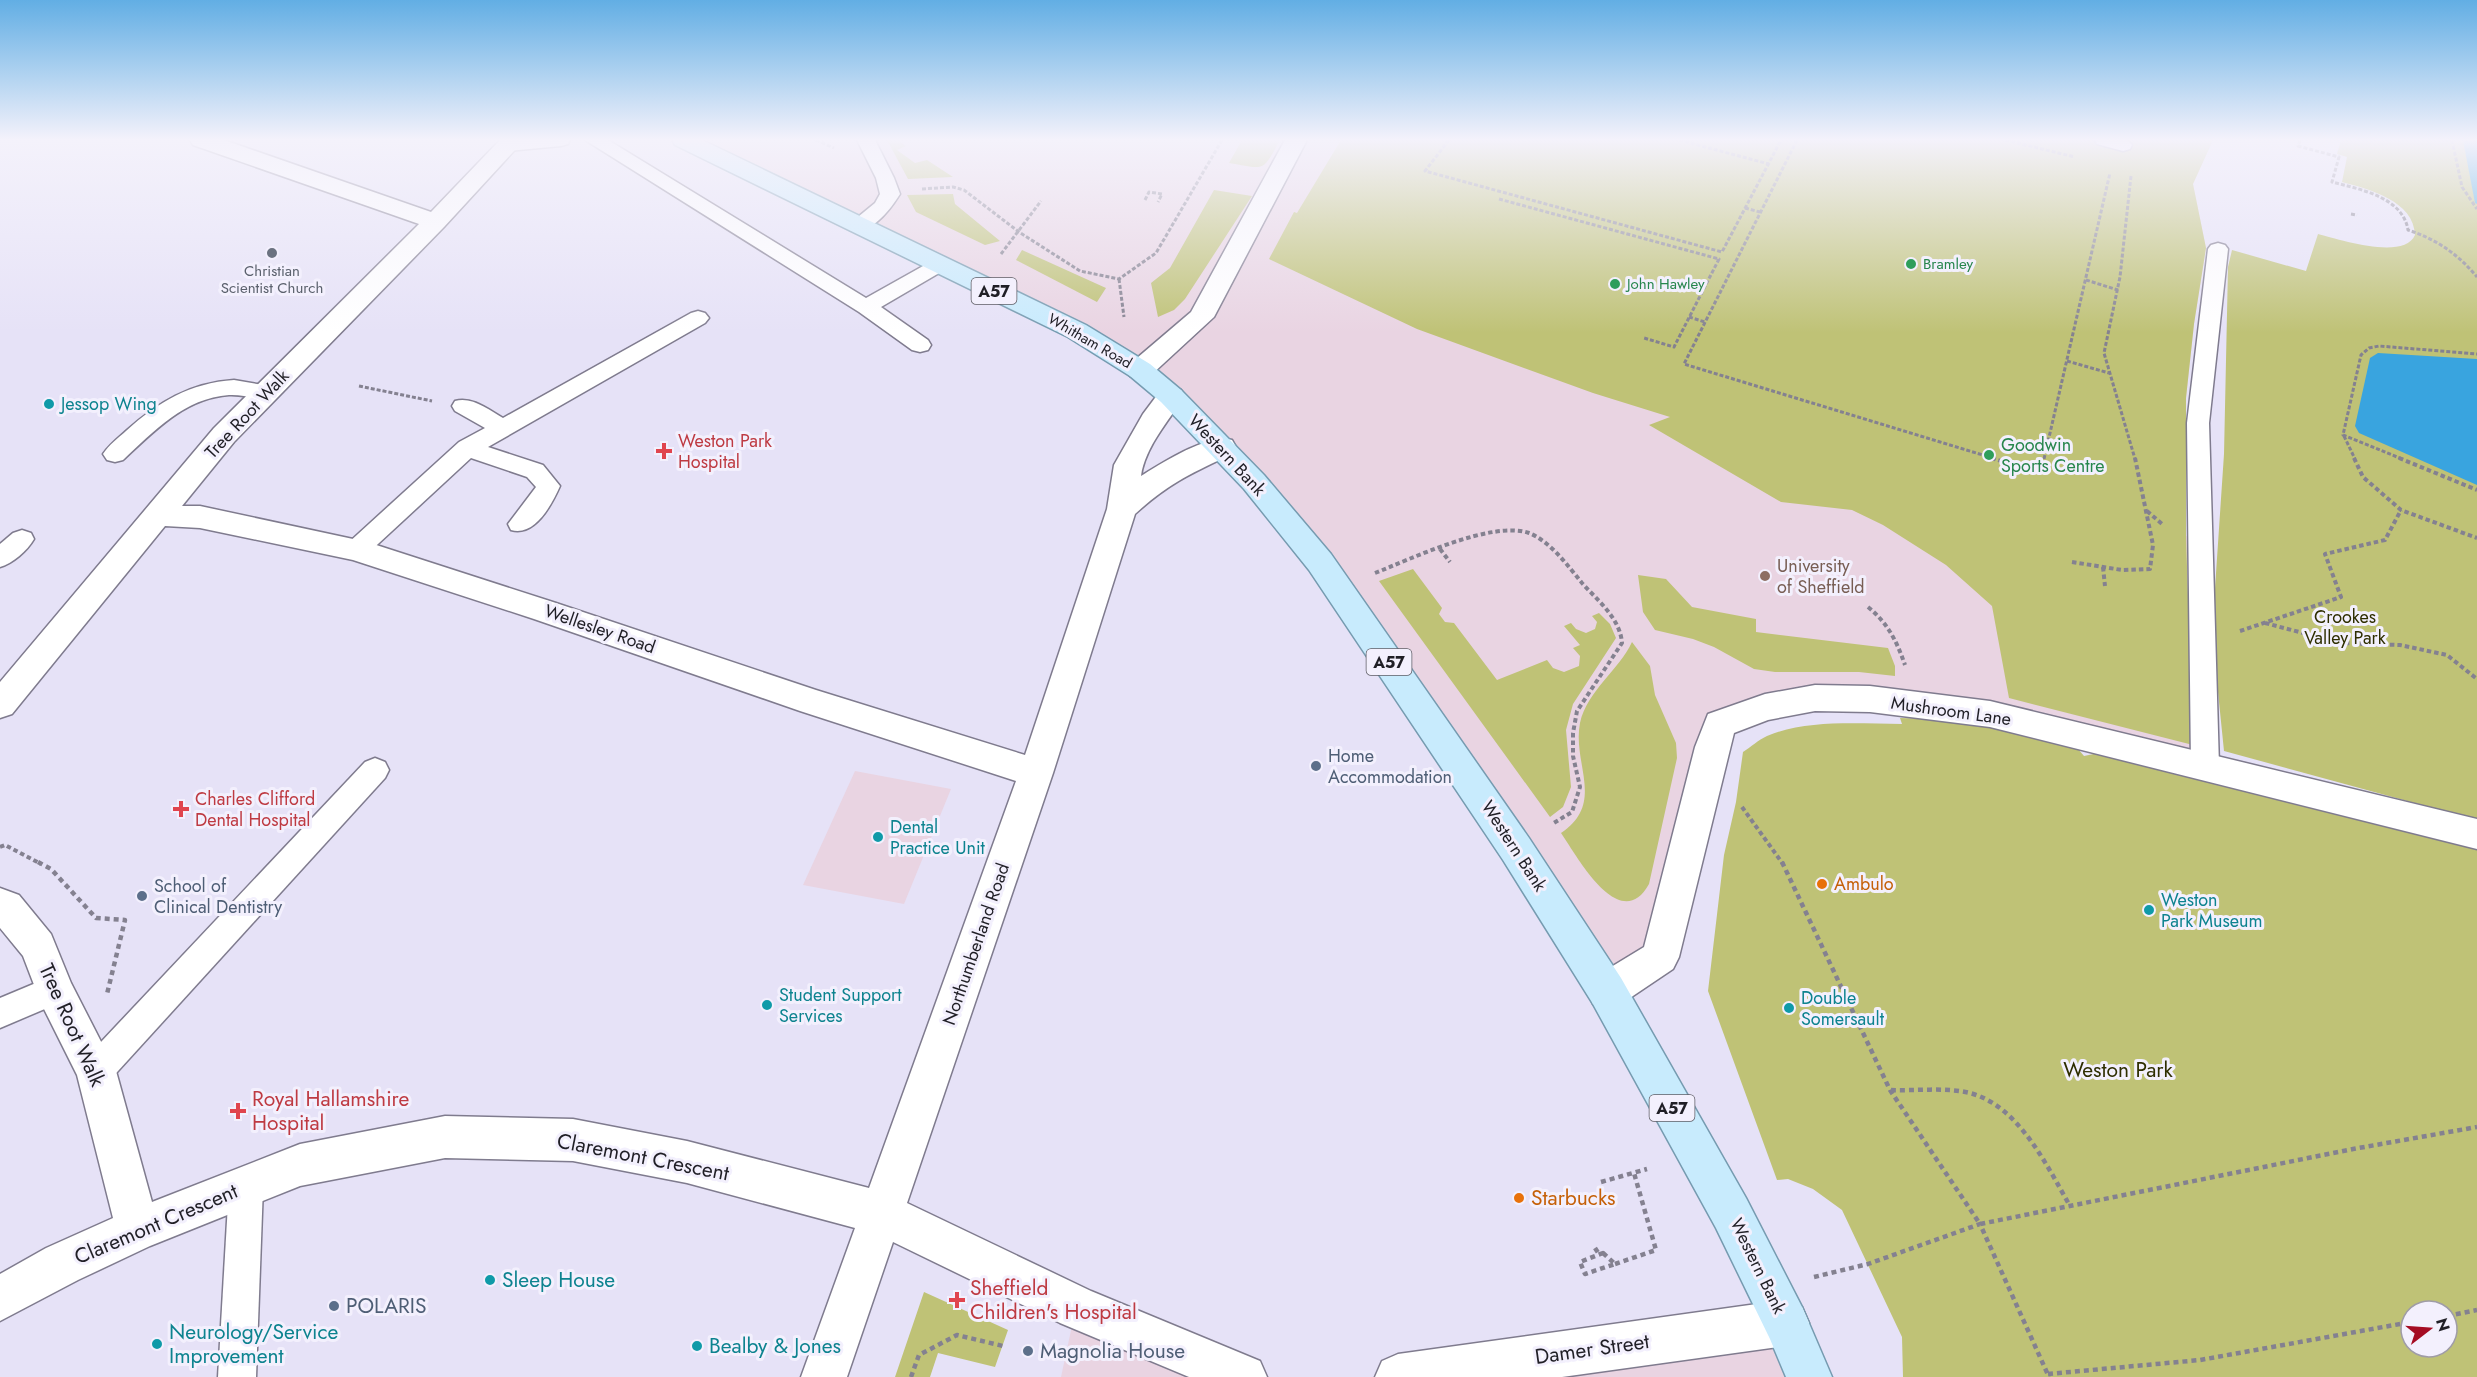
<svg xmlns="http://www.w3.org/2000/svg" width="2477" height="1377" font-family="Jost,sans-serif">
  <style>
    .education { fill: #e9d4e2 }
    .green { fill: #bfc276; fill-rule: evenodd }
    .water { fill: #39a4df }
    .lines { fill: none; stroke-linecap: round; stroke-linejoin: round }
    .lane-casing { stroke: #7f7b8e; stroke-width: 3 }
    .street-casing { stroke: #7f7b8e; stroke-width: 3 }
    .primary-casing { stroke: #769bb0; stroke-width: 3 }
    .path-far2 { stroke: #848190; stroke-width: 3; stroke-dasharray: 4 2; stroke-linecap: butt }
    .path-far1 { stroke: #848190; stroke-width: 4; stroke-dasharray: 4.5 3; stroke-linecap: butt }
    .path { stroke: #848190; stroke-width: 4.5; stroke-dasharray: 5 4; stroke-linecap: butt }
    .lane { fill: #fff; fill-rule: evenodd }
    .street { fill: #fff; fill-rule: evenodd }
    .primary { fill: #c8ebfd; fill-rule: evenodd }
    .worship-dot { fill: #6b7280; stroke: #f3f0fd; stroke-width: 2 }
    .leisure-dot { fill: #2e9e5b; stroke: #f3f0fd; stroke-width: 2 }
    .culture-dot { fill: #0f9aa8; stroke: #f3f0fd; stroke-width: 2 }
    .health-dot { fill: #e0444e; stroke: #f3f0fd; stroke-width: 2 }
    .education-dot { fill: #8d6e63; stroke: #f3f0fd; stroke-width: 2 }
    .service-dot { fill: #5c6f8a; stroke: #f3f0fd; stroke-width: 2 }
    .food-dot { fill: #e8710a; stroke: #f3f0fd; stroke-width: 2 }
    .labels { text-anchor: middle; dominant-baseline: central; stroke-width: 6; stroke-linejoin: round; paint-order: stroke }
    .far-leisure-label { font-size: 15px; fill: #27864d; stroke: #f3f0fd; text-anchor: start }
    .far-worship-label { font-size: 15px; fill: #5b616d; stroke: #f3f0fd }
    .far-street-label { font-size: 15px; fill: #201f26; stroke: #f3f0fd }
    .shield { fill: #f3f0fd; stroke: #5f5e66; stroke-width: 1.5 }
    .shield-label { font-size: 16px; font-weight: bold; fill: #201f26 }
    .culture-label { font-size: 18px; fill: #0d838f; stroke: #f3f0fd; text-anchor: start }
    .street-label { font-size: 18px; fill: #201f26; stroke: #f3f0fd }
    .health-label { font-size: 18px; fill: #be3a42; stroke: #f3f0fd; text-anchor: start }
    .leisure-label { font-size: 18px; fill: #27864d; stroke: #f3f0fd; text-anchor: start }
    .education-label { font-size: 18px; fill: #785e54; stroke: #f3f0fd; text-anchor: start }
    .park-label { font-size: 18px; fill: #2e2e00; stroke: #f3f0fd }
    .service-label { font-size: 18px; fill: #4e5e75; stroke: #f3f0fd; text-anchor: start }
    .food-label { font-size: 18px; fill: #c56008; stroke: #f3f0fd; text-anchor: start }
    .near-street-label { font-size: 21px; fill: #201f26; stroke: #f3f0fd }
    .near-park-label { font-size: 21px; fill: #2e2e00; stroke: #f3f0fd }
    .near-health-label { font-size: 21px; fill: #be3a42; stroke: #f3f0fd; text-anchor: start }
    .near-food-label { font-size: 21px; fill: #c56008; stroke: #f3f0fd; text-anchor: start }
    .near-culture-label { font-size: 21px; fill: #0d838f; stroke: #f3f0fd; text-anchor: start }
    .near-service-label { font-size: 21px; fill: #4e5e75; stroke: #f3f0fd; text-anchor: start }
  </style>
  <rect width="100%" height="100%" fill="#e6e2f7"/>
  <!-- education -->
  <g class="education">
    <path d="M683 140H2213L2193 184 2206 248 2194 324 2186 398V536L2199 539 2205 766 1870 699 1740 715 1660 957 1607 991 1320 562 1140 370Z"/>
    <path d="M855 771 951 789 904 904 803 885Z"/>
    <path d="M1076 1307 1244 1377H1061Z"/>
    <path d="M1786 1323 1809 1377H1392Z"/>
  </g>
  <!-- green -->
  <g class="green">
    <path d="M887 140H897L906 146 897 150 915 163 927 160 953 177 908 179Z"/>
    <path d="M1242 140H1280C1262 173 1265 169 1229 163Z"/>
    <path d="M1341 140H2213L2193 184 2206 248 2194 324 2186 398V537L2193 745 2009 698 1992 606 1946 565 1883 525 1852 510 1781 502 1649 425 1670 417 1593 393 1417 329 1269 259 1294 212 1297 213Z"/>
    <path d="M2341 140H2477V820L2224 751 2212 633 2224 454 2228 267 2232 250 2306 271 2318 234C2338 239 2404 261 2415 235 2414 201 2369 189 2342 182L2347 157 2337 154Z"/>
    <path d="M1214 190 1252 196 1185 299 1174 310 1158 317 1151 283 1170 268Z"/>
    <path d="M953 194 955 204 1000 241 985 245 916 212 907 195Z"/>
    <path d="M1022 250 1106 288 1097 302 1016 260Z"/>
    <path d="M1413 569 1442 608 1439 614 1445 622 1454 623 1497 680 1547 660 1553 668 1564 672 1579 666 1580 656 1573 648 1580 645 1564 626 1571 623 1576 629 1586 633 1595 629 1597 622 1592 616 1599 613 1610 624 1616 638 1573 704 1566 730 1571 787 1563 807 1550 817 1379 581Z"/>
    <path d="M1638 575 1666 579 1692 607 1756 619V632L1888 648 1895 666V676L1859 672H1775L1754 669 1714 647 1693 639 1655 630 1643 612Z"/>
    <path d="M1632 642 1650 666 1655 695 1676 743 1677 758 1649 884C1620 936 1577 856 1561 833 1606 803 1572 764 1580 723 1587 691 1619 670 1632 642Z"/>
    <path d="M1900 718C1964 718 2017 733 2078 749L2084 756 2108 751 2477 844V1377H1903L1902 1337 1842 1210 1813 1189 1788 1179 1777 1180 1708 991 1724 855 1736 802 1743 752C1751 747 1758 740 1767 736 1807 719 1859 724 1902 724ZM2411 1311H2447V1347H2411Z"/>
    <path d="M924 1292 1008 1330 995 1367 938 1353 930 1377H895Z"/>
  </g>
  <!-- water -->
  <g class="water">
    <path d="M2463 140H2477V204L2475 203Z"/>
    <path d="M2378 353 2477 359V485L2359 433 2355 426 2370 358Z"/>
  </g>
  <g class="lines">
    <defs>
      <g id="lane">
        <path d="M504 140H570L568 144 561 146 508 151 501 149 499 145Z"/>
        <path d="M585 140H608L866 298 932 261H946L949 265 946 269 881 307 928 340 931 345 928 350 920 352 912 350 859 312Z"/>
        <path d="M857 140H875L894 178 900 194C890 210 871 235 850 230L847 226 875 203 880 194 876 178Z"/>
        <path d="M2095 140H2127L2132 145 2130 149 2123 151 2097 144Z"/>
        <path d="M2218 243 2225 245 2228 249 2209 423 2219 766 2215 774 2205 778 2195 774 2191 766 2187 423 2208 249 2211 245Z"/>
        <path d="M698 311 705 313 709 318 705 323 488 447 543 465 560 486C552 504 535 537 511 530L508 524 536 487 527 477 471 458 365 556 356 559 347 556 344 550 347 544 459 442 485 428 455 411 452 406 455 401C472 396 489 410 503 418L691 313Z"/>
        <path d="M234 380 275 387 278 392 275 397C260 401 244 394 229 395 185 398 154 431 123 460L115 462 107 460 103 454C109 445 118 438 126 431 158 402 190 383 234 380Z"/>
        <path d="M22 530 31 533 34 539C27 551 13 563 0 567V544L13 533Z"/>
        <path d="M375 758 385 762 389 770 385 778 108 1082 96 1087 84 1082 80 1071 84 1060 365 762Z"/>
        <path d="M55 975 66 980 71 990 66 1000 0 1028V998Z"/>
        <path d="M246 1169 258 1174 263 1186 256 1377H218L229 1186 234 1174Z"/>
      </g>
      <g id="street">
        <path d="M190 140H224L431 212 500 140H524L444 227 234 442 182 506H200L367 542 556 603 816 690 1025 755 1107 509 1114 465 1143 414 1161 390 1171 387 1181 390 1185 396C1169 420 1145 447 1141 476 1162 463 1208 433 1232 440L1236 447 1232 454C1192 473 1169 483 1135 514L1053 773 907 1203 1091 1291 1260 1361 1267 1377H1189L1060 1323 893 1242 847 1377H801L855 1228 687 1183 573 1161 445 1158 300 1186 150 1246 78 1280 0 1321V1274L46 1248 113 1218 77 1075 41 1003 23 956 0 928V888L19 895 51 934 71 983 116 1071 152 1202 300 1144 445 1116 573 1119 687 1141 869 1188 1016 781 800 711 534 619 353 560 200 528 165 526 12 714 0 718V682L214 428 419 224 193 145Z"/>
        <path d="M1285 140H1307L1214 317 1150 376 1140 379 1130 376 1127 370 1130 364 1191 312Z"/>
        <path d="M1815 685 1870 686 1990 701 2477 819V849L1990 727 1870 712 1815 711 1768 720 1734 733 1679 957 1673 969 1621 1004 1607 1009 1593 1004 1588 991 1593 978 1644 947 1695 747 1708 714 1765 694Z"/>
        <path d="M1786 1300 1802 1307 1809 1323 1802 1339 1786 1346 1562 1377H1375L1382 1361 1398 1354Z"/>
      </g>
      <path id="primary" d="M672 140H702L1086 325 1150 364 1181 390 1264 475 1331 554 1529 838 1621 978 1746 1198 1802 1307 1832 1377H1786L1770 1339 1716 1228 1593 1004 1503 860 1309 570 1244 489 1161 402 1130 376 1068 337 675 145Z"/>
    </defs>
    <!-- lane casing -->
    <use href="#lane" class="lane-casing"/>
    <!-- street casing -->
    <use href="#street" class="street-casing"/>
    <!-- primary casing -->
    <use href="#primary" class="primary-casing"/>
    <!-- path-far2 -->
    <g class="path-far2">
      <path d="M816 140 834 148"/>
      <path d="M1449 140 1425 171 1722 252 1781 140"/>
      <path d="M1679 140 1769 164"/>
      <path d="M1797 140 1684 364 1996 459"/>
      <path d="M2005 140 2075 157"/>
      <path d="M2300 140 2298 146 2339 157 2332 182C2359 189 2403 197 2408 230 2436 239 2458 254 2477 277"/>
      <path d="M2452 140 2462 187 2477 209"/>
      <path d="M2131 176 2120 277 2104 353 2135 459"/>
      <path d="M922 189 953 187 964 190 1019 232 1080 271 1119 279 1156 253 1222 140"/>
      <path d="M1499 199 1719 259 1674 347 1644 338"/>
      <path d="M1145 200 1149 192 1162 194 1158 202"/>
      <path d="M1745 208 1760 212"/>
      <path d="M2351 214 2357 215"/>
      <path d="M1001 254 1041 201"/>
      <path d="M1119 279 1124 317"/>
      <path d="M2086 280 2118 290"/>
      <path d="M1689 317 1705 322"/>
      <path d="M2067 361 2109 373"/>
      <path d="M359 386 432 401"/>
      <path d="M2344 436 2355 459"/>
      <path d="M2044 459 2110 173"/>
      <path d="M2402 459 2343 435 2361 355 2369 348 2379 346 2477 354"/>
    </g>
    <!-- path-far1 -->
    <g class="path-far1">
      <path d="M1991 458 2041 473 2044 458"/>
      <path d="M2354 458 2363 477 2401 510 2477 538"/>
      <path d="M2399 458 2477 490"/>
      <path d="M2147 511 2162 524"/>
      <path d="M1440 549 1450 562"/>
      <path d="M2072 562 2122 570 2150 569 2153 545 2135 458"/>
      <path d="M2103 567 2105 586"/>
      <path d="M1375 573C1411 559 1492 520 1529 533 1550 541 1568 566 1582 583 1598 601 1620 618 1622 643L1577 711 1573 733V756L1580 787 1572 812 1552 824"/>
      <path d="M1868 607C1888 623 1897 642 1905 665"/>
      <path d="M2265 623 2341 643 2400 645 2447 655 2477 679"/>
      <path d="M2240 631 2341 597 2325 554 2385 540 2401 510"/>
      <path d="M1742 807 1783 864"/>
      <path d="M0 847 5 845 41 864"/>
    </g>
    <!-- path -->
    <g class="path">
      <path d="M38 862 51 869 96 918 125 920 107 994"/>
      <path d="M1782 862 1890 1090 1980 1224 2353 1149 2477 1127"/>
      <path d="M1891 1090C1916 1091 1945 1087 1970 1093 2019 1106 2047 1166 2070 1206"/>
      <path d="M1601 1182 1647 1169"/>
      <path d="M1595 1248 1599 1254"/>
      <path d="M1603 1253 1615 1264 1585 1274 1580 1262Z"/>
      <path d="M1615 1264 1656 1250 1634 1173"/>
      <path d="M1814 1277 1868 1264 1980 1224 2049 1377"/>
      <path d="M2447 1316 2477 1310"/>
      <path d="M2048 1374 2200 1360 2411 1322"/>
      <path d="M911 1377 919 1355 957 1335 1003 1346"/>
    </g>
    <!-- lane -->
    <use href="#lane" class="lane"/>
    <!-- street -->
    <use href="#street" class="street"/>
    <!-- primary -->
    <use href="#primary" class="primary"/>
  </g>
  <!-- sky -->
  <linearGradient id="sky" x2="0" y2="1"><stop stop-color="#62aee4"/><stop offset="0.42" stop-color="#f4f2fb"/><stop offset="1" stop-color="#f4f2fb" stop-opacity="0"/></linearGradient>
  <rect width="2477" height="333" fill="url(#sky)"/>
  <!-- markers -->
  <circle class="worship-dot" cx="272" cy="253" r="6"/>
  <g class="leisure-dot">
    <circle cx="1911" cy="264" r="6"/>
    <circle cx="1615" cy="284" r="6"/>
    <circle cx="1989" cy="455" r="6"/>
  </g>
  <g class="culture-dot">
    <circle cx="49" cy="404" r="6"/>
    <circle cx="878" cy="837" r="6"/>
    <circle cx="2149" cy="910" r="6"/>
    <circle cx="767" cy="1005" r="6"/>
    <circle cx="1789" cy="1008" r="6"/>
    <circle cx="490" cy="1280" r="6"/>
    <circle cx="157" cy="1344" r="6"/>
    <circle cx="697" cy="1346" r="6"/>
  </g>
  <g class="health-dot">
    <path d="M661 442h6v6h6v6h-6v6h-6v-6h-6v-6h6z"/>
    <path d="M178 800h6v6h6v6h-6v6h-6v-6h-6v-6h6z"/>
    <path d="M235 1102h6v6h6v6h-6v6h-6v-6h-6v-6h6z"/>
    <path d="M954 1291h6v6h6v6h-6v6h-6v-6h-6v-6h6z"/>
  </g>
  <circle class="education-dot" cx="1765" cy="576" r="6"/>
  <g class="service-dot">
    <circle cx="1316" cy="766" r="6"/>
    <circle cx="142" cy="896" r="6"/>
    <circle cx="334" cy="1306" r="6"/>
    <circle cx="1028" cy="1351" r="6"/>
  </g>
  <g class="food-dot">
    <circle cx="1822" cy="884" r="6"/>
    <circle cx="1519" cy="1198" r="6"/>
  </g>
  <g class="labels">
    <!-- far-leisure labels -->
    <g class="far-leisure-label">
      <text x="1923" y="264">Bramley</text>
      <text x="1627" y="284">John Hawley</text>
    </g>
    <!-- far-worship labels -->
    <g class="far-worship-label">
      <text x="272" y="271">Christian<tspan x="272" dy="17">Scientist Church</tspan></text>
    </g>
    <!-- far-street labels -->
    <g class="far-street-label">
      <text transform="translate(1090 341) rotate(30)">Whitham Road</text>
    </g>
    <!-- shield labels -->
    <g class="shield">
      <rect x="971.5" y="278" width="45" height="26" rx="4.5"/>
      <rect x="1366.5" y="649" width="45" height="26" rx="4.5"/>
      <rect x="1649.5" y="1095" width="45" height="26" rx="4.5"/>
    </g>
    <g class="shield-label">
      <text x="994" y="291">A57</text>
      <text x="1389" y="662">A57</text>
      <text x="1672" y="1108">A57</text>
    </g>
    <!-- culture labels -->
    <g class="culture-label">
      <text x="61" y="404">Jessop Wing</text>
      <text x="890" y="827">Dental<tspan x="890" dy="21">Practice Unit</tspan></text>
      <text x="2161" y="900">Weston<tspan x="2161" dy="21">Park Museum</tspan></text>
      <text x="779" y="995">Student Support<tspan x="779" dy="21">Services</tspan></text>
      <text x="1801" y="998">Double<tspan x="1801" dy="21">Somersault</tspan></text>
    </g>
    <!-- street labels -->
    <g class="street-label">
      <text transform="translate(247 414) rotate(-47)">Tree Root Walk</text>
      <text transform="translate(1227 455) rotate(47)">Western Bank</text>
      <text transform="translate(600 629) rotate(19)">Wellesley Road</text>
      <text transform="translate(1951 711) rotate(8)">Mushroom Lane</text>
      <text transform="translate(1514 846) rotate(57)">Western Bank</text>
      <text transform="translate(976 944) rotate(-71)">Northumberland Road</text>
      <text transform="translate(1758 1266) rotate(64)">Western Bank</text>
    </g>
    <!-- health labels -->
    <g class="health-label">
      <text x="678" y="441">Weston Park<tspan x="678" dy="21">Hospital</tspan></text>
      <text x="195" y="799">Charles Clifford<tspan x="195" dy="21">Dental Hospital</tspan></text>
    </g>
    <!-- leisure labels -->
    <g class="leisure-label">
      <text x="2001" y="445">Goodwin<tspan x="2001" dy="21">Sports Centre</tspan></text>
    </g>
    <!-- education labels -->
    <g class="education-label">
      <text x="1777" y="566">University<tspan x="1777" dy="21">of Sheffield</tspan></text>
    </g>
    <!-- park labels -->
    <g class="park-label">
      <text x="2345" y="617">Crookes<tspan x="2345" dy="21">Valley Park</tspan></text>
    </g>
    <!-- service labels -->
    <g class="service-label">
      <text x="1328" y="756">Home<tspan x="1328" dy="21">Accommodation</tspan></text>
      <text x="154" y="886">School of<tspan x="154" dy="21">Clinical Dentistry</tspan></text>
    </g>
    <!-- food labels -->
    <g class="food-label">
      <text x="1834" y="884">Ambulo</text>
    </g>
    <!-- near-street labels -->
    <g class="near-street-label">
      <text transform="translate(72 1025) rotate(66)">Tree Root Walk</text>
      <text transform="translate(643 1157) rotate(11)">Claremont Crescent</text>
      <text transform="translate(156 1224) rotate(-23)">Claremont Crescent</text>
      <text transform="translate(1592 1349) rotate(-8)">Damer Street</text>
    </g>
    <!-- near-park labels -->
    <g class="near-park-label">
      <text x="2118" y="1070">Weston Park</text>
    </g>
    <!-- near-health labels -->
    <g class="near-health-label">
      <text x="252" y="1099">Royal Hallamshire<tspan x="252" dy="24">Hospital</tspan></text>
      <text x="970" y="1288">Sheffield<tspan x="970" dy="24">Children's Hospital</tspan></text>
    </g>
    <!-- near-food labels -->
    <g class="near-food-label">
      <text x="1531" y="1198">Starbucks</text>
    </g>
    <!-- near-culture labels -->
    <g class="near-culture-label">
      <text x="502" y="1280">Sleep House</text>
      <text x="169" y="1332">Neurology/Service<tspan x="169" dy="24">Improvement</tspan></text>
      <text x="709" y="1346">Bealby &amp; Jones</text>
    </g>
    <!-- near-service labels -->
    <g class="near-service-label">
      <text x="346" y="1306">POLARIS</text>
      <text x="1040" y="1351">Magnolia House</text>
    </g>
  </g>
  <!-- north arrow -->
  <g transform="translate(2429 1329) rotate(73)"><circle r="28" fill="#f3f0fd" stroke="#9f9ca7" stroke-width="1.5"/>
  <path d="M0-4.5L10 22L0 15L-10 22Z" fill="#a50c23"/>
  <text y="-9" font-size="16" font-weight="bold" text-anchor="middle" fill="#201f26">N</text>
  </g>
</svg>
